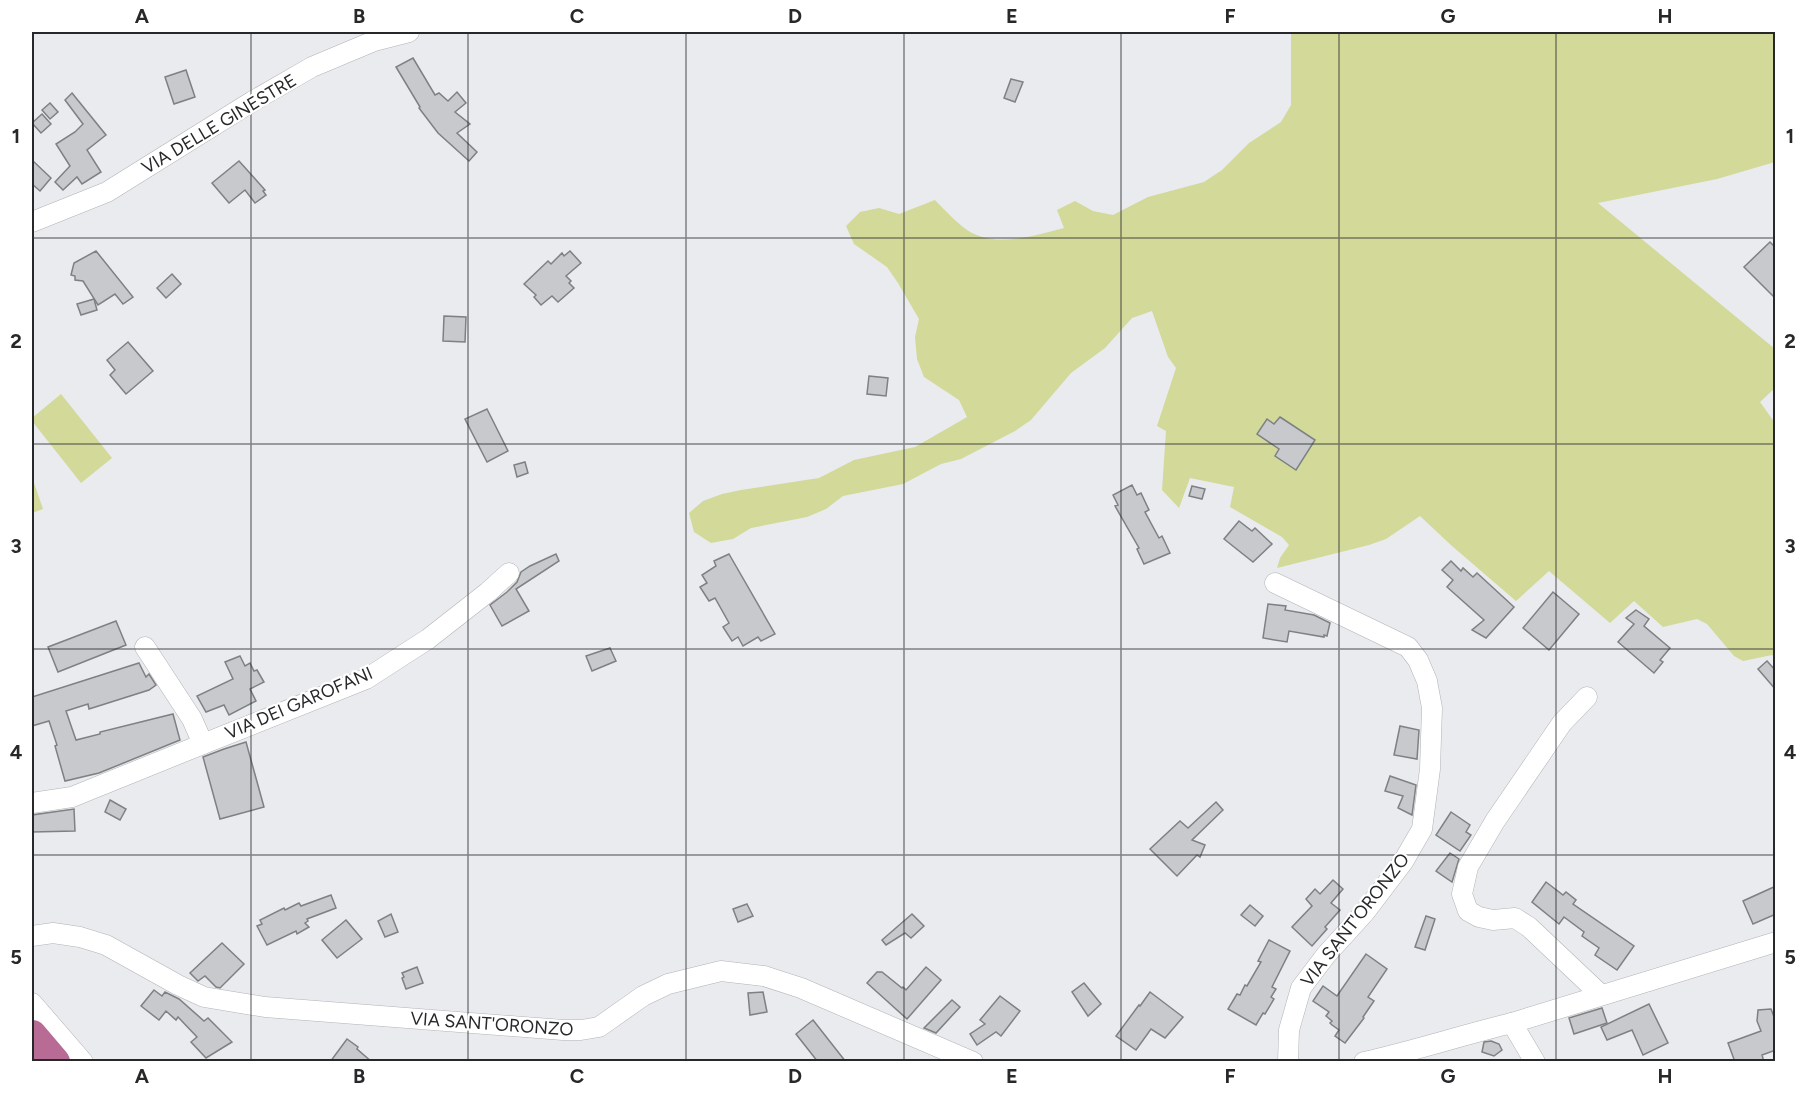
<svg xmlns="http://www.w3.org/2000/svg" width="1807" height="1093" font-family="Figtree,sans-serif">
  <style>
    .green { fill: #d3d999 }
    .building { fill: #c7c9cc; stroke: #7e8083; stroke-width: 1.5 }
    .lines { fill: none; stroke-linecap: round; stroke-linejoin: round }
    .minor-casing { stroke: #b1b3b6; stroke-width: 21 }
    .highway-casing { stroke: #c7c7c7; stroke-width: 32 }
    .minor { stroke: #fff; stroke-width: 20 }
    .highway { stroke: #b86c95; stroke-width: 30 }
    .grid { fill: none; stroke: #272829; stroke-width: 1.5; stroke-opacity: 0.55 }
    .labels { text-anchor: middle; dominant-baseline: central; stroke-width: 4.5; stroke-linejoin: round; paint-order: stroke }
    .street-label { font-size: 18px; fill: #272829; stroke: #fff }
    .neatline { fill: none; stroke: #272829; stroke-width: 2 }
    .grid-label { font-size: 20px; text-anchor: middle; font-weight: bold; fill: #272829 }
  </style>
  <rect width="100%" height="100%" fill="#e9ebef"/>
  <!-- green -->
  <g class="green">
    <path d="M1291 32H1775V162L1717 179 1598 203 1775 349V388L1760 402 1775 423V658L1772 655 1743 661 1734 656 1707 624 1697 619 1663 627 1634 601 1610 623 1549 571 1516 601 1452 546 1420 516 1386 539 1369 545 1277 568 1280 558 1289 545 1282 537 1230 507 1234 487 1190 478 1179 508 1162 490 1166 431 1157 426 1176 368 1168 357 1152 311 1132 318 1105 348 1071 373 1031 420 1015 431 961 459 941 464 903 484 843 496 826 509 807 517 751 528 733 539 711 543 694 532 689 513 703 501 722 494 741 490 819 478 854 460 915 447 967 417 959 400 924 377 917 359 915 337 919 319 898 283 887 267 854 244 846 226 860 212 879 208 899 214 935 200C944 209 953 219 963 227 991 250 1032 236 1064 228L1057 210 1075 201 1093 211 1113 215 1148 197 1204 182 1222 170 1249 143 1281 122 1291 105Z"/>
    <path d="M61 394 112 458 81 483 32 421V418Z"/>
    <path d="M32 477 43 509 32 513Z"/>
  </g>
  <!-- building -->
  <g class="building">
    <path d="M413 58 435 95 439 93 448 101 457 92 466 103 455 112 470 124 457 133 477 152 469 161 438 133 419 108 420 107 396 67Z"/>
    <path d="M186 70 195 97 174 104 165 77Z"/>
    <path d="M1011 79 1023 82 1015 102 1004 98Z"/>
    <path d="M72 93 106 135 87 150 101 172 82 184 77 177 63 190 55 182 70 166 56 144 75 132 83 124 65 100Z"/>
    <path d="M50 103 58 112 50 119 42 110Z"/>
    <path d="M42 114 51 124 41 133 32 123Z"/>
    <path d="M32 160 51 178 40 191 32 184Z"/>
    <path d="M239 161 265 190 263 191 266 195 255 203 245 190 229 203 212 183Z"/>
    <path d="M1770 242 1776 248V299L1744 267Z"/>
    <path d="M96 251 133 297 123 304 115 294 98 305 83 281 75 280V276L71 275 74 263Z"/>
    <path d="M570 251 581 263 566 276 571 281 569 283 574 288 558 302 552 296 541 305 534 297 536 295 524 284 548 261 551 264 562 253 564 256Z"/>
    <path d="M172 274 181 284 166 298 157 288Z"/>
    <path d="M94 299 97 310 81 315 77 304Z"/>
    <path d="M444 316 466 317 465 342 443 341Z"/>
    <path d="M128 342 153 371 126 394 110 375 115 370 107 360Z"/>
    <path d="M869 376 888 378 886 396 867 394Z"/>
    <path d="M487 409 508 451 487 462 465 419Z"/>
    <path d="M1280 417 1315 440 1296 470 1275 456 1279 449 1257 434 1267 419 1274 424Z"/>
    <path d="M525 462 528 473 517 477 514 465Z"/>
    <path d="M1132 485 1137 495 1141 493 1149 510 1145 512 1159 538 1162 536 1170 553 1144 564 1137 549 1139 548 1115 506 1118 505 1113 495Z"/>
    <path d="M1192 486 1205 489 1202 499 1189 496Z"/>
    <path d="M1239 521 1252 531 1255 528 1272 544 1253 562 1224 539Z"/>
    <path d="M556 554 559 561 516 589 529 611 502 626 490 605 507 592 517 582 521 572 530 566Z"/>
    <path d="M729 554 775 634 761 641 758 637 743 646 738 637 732 641 723 627 729 623 715 598 709 601 700 587 707 583 702 575 716 566 714 561Z"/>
    <path d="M1451 561 1461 571 1463 568 1473 577 1477 573 1514 607 1486 638 1472 630 1484 620 1447 587 1453 580 1442 570Z"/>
    <path d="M1553 592 1579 614 1549 650 1523 628Z"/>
    <path d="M1268 604 1286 606 1285 610 1314 615 1330 623 1327 636 1324 635V637L1289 631 1287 642 1263 638Z"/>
    <path d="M1636 610 1649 619 1644 626 1670 648 1660 660 1663 662 1654 673 1618 642 1634 624 1626 618Z"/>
    <path d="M116 621 126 645 58 672 48 647Z"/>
    <path d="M610 648 616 661 592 671 586 656Z"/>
    <path d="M240 656 245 666 250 663 254 671 257 670 264 682 250 689 256 701 229 715 224 705 206 712 197 696 233 679 225 662Z"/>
    <path d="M1767 661 1776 671V690L1758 669Z"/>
    <path d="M139 663 146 677 149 674 156 685 149 690 89 709 88 704 66 711 76 740 100 734V732L173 714 180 740 99 773 65 781 55 746 57 745 49 721 32 726V697Z"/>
    <path d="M1400 726 1419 730 1417 759 1394 755Z"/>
    <path d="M246 742 264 807 220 819 203 757 224 749Z"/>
    <path d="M1390 776 1416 785 1412 815 1398 808 1403 796 1385 791Z"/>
    <path d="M110 800 126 809 120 820 105 812Z"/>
    <path d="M1216 802 1223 810 1192 840 1205 845 1200 857 1197 855 1177 876 1150 849 1180 821 1188 828Z"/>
    <path d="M74 809 75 831 32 832V815Z"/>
    <path d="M1451 812 1470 825 1466 832 1471 835 1460 851 1436 835Z"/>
    <path d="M1450 853 1459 859 1452 882 1436 871Z"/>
    <path d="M1333 880 1343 889 1331 903 1340 910 1325 927 1327 929 1312 946 1292 927 1312 906 1306 899 1315 889 1320 894Z"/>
    <path d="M1546 882 1563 895 1566 892 1576 900 1573 904 1634 946 1617 970 1595 955 1599 948 1582 936 1584 932 1564 917 1559 924 1532 902Z"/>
    <path d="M1776 886V914L1753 924 1743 901Z"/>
    <path d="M331 895 336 908 307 919 308 921 305 923 309 927 297 934 296 931 267 945 257 926 262 924 260 920 284 908 285 910 299 903 301 906Z"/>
    <path d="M747 904 753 916 738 922 733 909Z"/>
    <path d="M1250 905 1263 916 1255 926 1241 915Z"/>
    <path d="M391 914 398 932 385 937 378 921Z"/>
    <path d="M912 914 924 926 911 938 905 933 886 945 882 940Z"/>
    <path d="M1426 916 1435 919 1425 950 1415 947Z"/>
    <path d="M346 920 362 939 337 958 322 940Z"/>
    <path d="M1269 940 1290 951 1272 987 1276 989 1271 997 1274 999 1265 1014 1263 1013 1256 1025 1228 1009 1237 994 1240 995 1245 985 1247 986 1261 962 1258 961Z"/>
    <path d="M222 943 244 964 220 988 216 987 205 976 198 981 190 973Z"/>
    <path d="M1366 954 1387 969 1368 997 1374 1001 1363 1017 1364 1018 1345 1043 1335 1036 1339 1030 1332 1025 1330 1023 1332 1021 1326 1016 1329 1012 1313 1001 1323 986 1337 996Z"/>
    <path d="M417 967 423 983 406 989 402 978 404 977 402 973Z"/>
    <path d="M926 967 941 980 907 1019 867 983 877 972H882L902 988 903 987 906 990Z"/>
    <path d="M1084 983 1101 1004 1088 1016 1072 992Z"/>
    <path d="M154 990 162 996 165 992 179 999 204 1021 208 1018 232 1042 206 1058 191 1042 197 1037 178 1017 176 1020 166 1011 159 1020 141 1006Z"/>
    <path d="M763 992 767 1012 750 1015 748 993Z"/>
    <path d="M1150 992 1183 1017 1165 1038 1151 1029 1136 1050 1116 1036 1139 1005 1140 1006Z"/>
    <path d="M1000 996 1020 1011 1001 1036 996 1032 977 1045 970 1034 985 1024 980 1020Z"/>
    <path d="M952 1000 960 1007 936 1033 924 1028Z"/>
    <path d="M1649 1004 1668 1043 1643 1055 1632 1030 1607 1040 1601 1027Z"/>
    <path d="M1602 1008 1607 1023 1574 1034 1569 1018Z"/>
    <path d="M1771 1009 1776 1022V1050L1762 1055 1764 1062H1735L1728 1043 1761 1031 1757 1021 1758 1010Z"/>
    <path d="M813 1020 846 1062H818L796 1034Z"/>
    <path d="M347 1039 358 1047 357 1049 372 1062H330Z"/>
    <path d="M1491 1041 1499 1044 1502 1050 1494 1056 1482 1052 1484 1042Z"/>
  </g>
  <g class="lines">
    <defs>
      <g id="minor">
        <path d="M32 222 107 192 253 101 312 67 374 41 409 32"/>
        <path d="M1275 583 1408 647 1418 660 1427 681 1432 708 1430 769 1422 829 1403 862 1365 912 1326 955 1301 988 1289 1030 1288 1062"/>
        <path d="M1587 697 1562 723 1495 821 1468 867 1462 894 1468 911 1479 917 1493 920 1515 918 1529 927 1601 995"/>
        <path d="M203 744 366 679 428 639 488 592 509 573"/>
        <path d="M32 803 72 797 203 744 192 719 145 647"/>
        <path d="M32 936 53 933 80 937 106 945 178 985 204 997 265 1007 563 1030H581L599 1027 643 996 668 984 721 971 764 976 801 988 973 1062"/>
        <path d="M32 1003 83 1062"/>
        <path d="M1512 1023 1535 1062"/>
        <path d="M1364 1062C1414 1051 1462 1035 1512 1023L1776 942"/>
      </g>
      <path id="highway" d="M32 1035 55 1062"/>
    </defs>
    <!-- minor casing -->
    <use href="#minor" class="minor-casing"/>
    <!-- highway casing -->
    <use href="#highway" class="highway-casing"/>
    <!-- minor -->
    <use href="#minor" class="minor"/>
    <!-- highway -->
    <use href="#highway" class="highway"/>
  </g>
  <!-- grid -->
  <path class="grid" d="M251 32V1062M468 32V1062M686 32V1062M904 32V1062M1121 32V1062M1339 32V1062M1556 32V1062M32 238H1776M32 444H1776M32 649H1776M32 855H1776"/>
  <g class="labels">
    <!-- street labels -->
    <g class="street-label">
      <text transform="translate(219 124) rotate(-31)">VIA DELLE GINESTRE</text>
      <text transform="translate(299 703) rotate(-23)">VIA DEI GAROFANI</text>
      <text transform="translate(1355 920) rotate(-52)">VIA SANT'ORONZO</text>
      <text transform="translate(492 1024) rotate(4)">VIA SANT'ORONZO</text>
    </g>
  </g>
  <!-- border -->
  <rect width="1807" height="1093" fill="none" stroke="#ffffff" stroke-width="66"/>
  <rect x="33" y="33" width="1741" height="1027" class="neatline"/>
  <g class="grid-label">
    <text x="142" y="23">A</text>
    <text x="359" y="23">B</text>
    <text x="577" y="23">C</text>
    <text x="795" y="23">D</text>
    <text x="1012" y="23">E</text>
    <text x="1230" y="23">F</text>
    <text x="1448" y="23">G</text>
    <text x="1665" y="23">H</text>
    <text x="16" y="143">1</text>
    <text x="1790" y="143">1</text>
    <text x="16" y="348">2</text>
    <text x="1790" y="348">2</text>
    <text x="16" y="553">3</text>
    <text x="1790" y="553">3</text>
    <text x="16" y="759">4</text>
    <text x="1790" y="759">4</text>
    <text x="16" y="964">5</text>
    <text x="1790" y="964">5</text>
    <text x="142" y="1083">A</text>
    <text x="359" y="1083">B</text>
    <text x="577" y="1083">C</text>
    <text x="795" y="1083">D</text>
    <text x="1012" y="1083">E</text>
    <text x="1230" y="1083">F</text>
    <text x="1448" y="1083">G</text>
    <text x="1665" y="1083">H</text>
  </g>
</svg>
